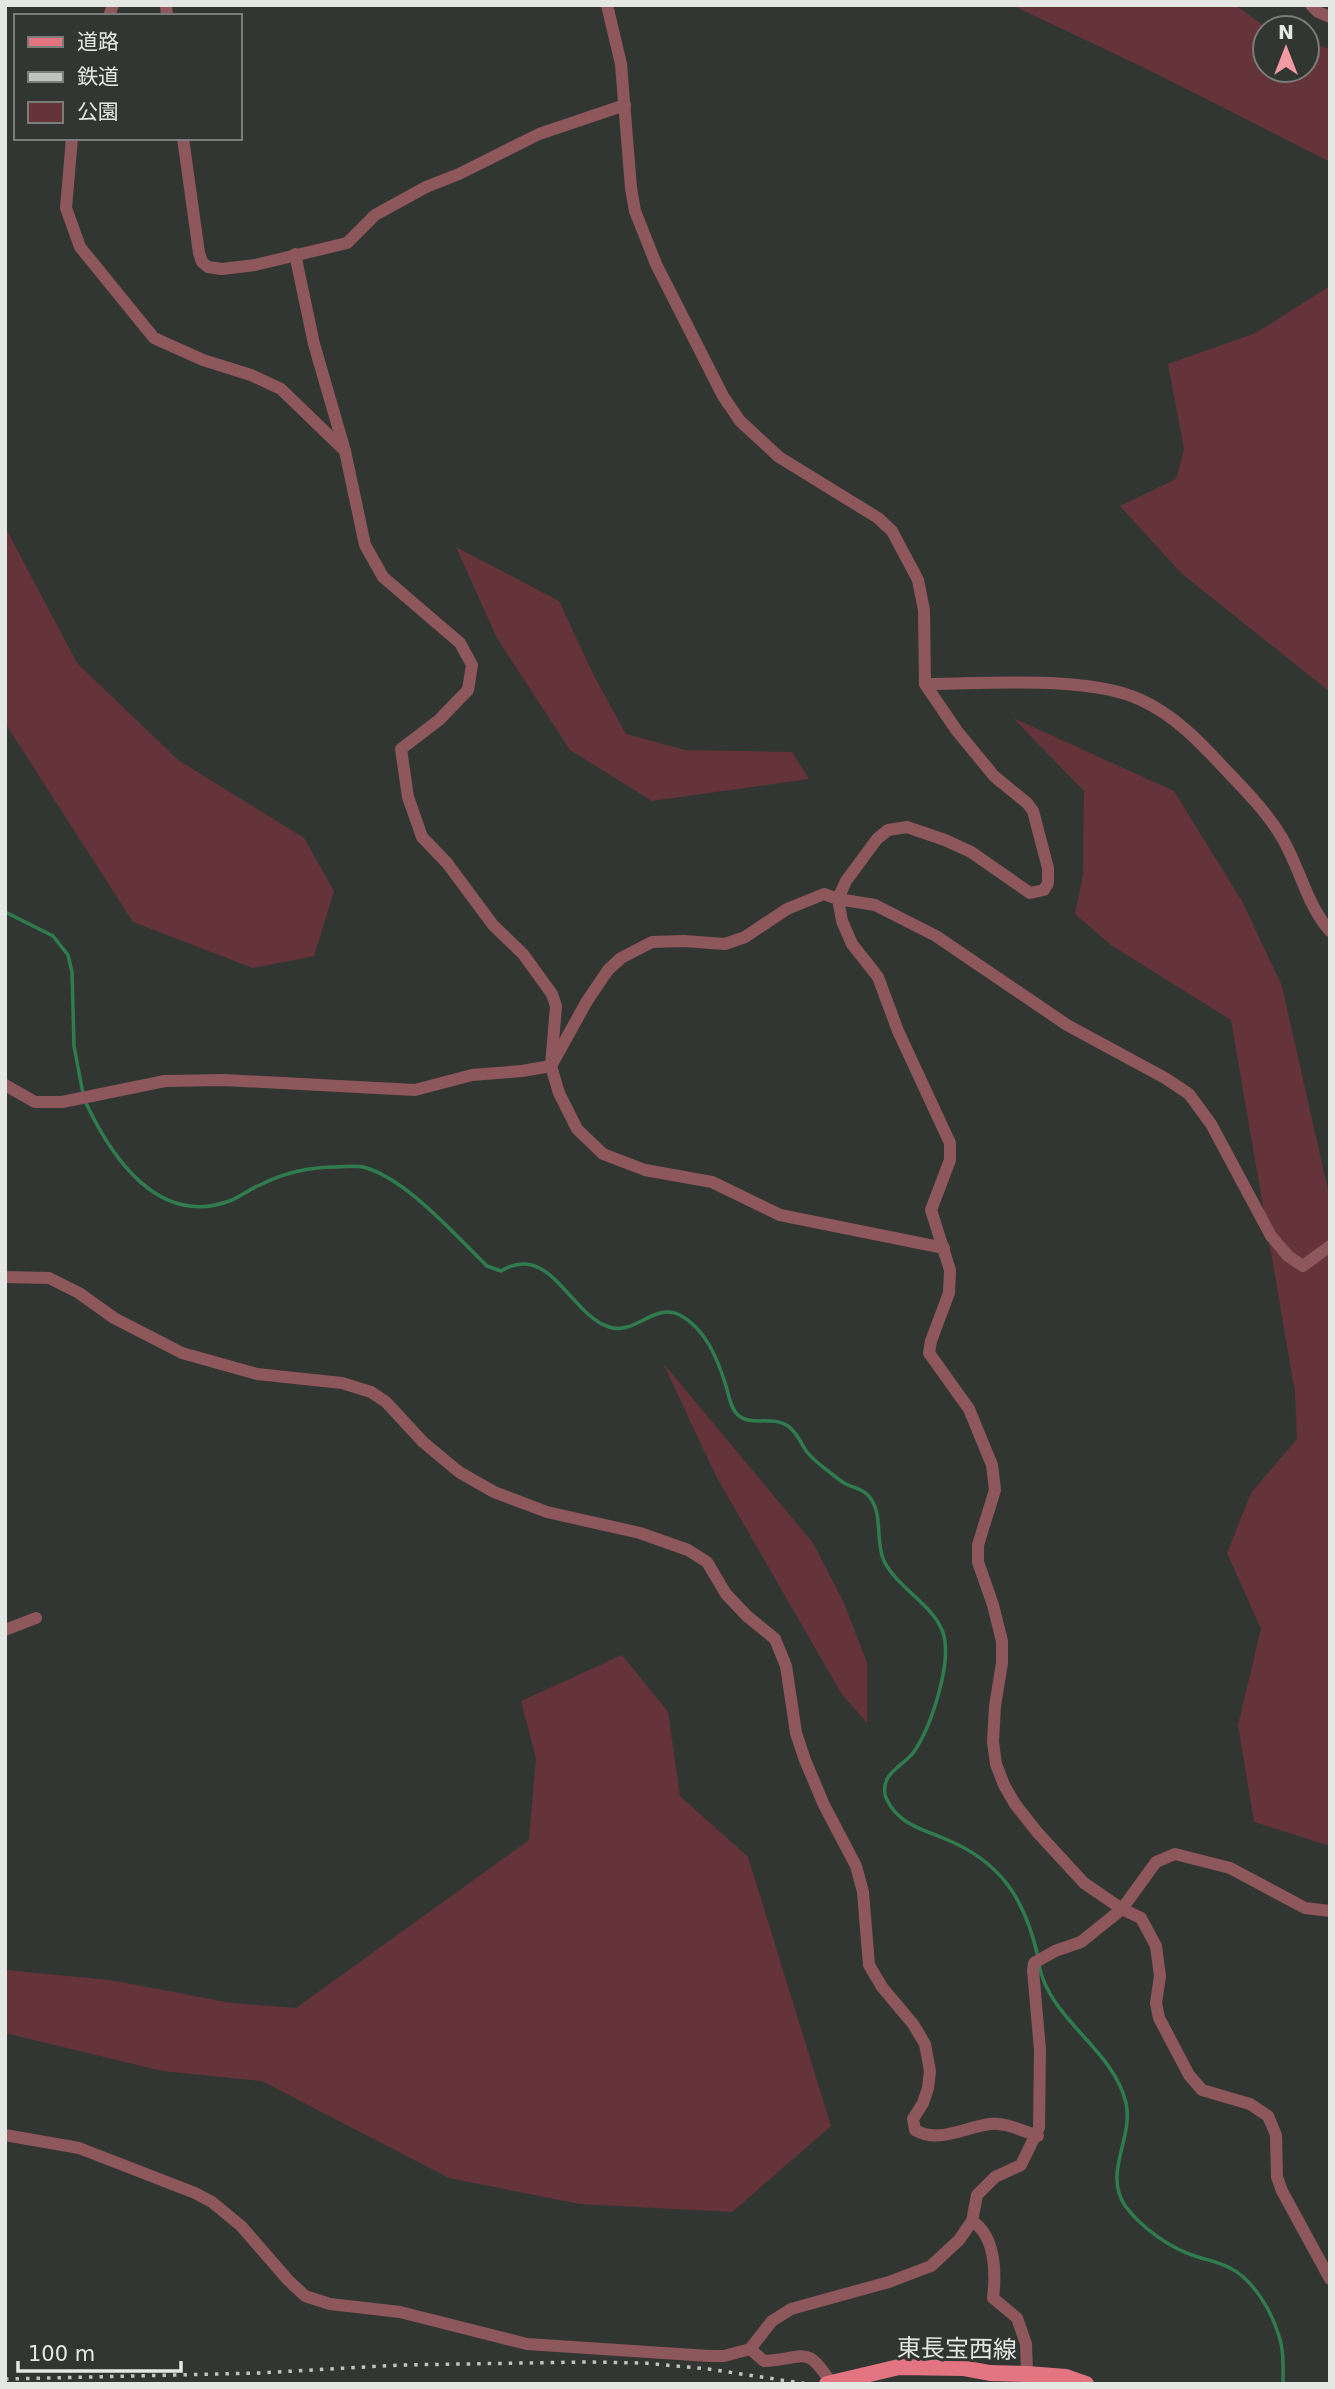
<svg xmlns="http://www.w3.org/2000/svg" width="1335" height="2389" font-family="'DejaVu Sans','Noto Sans JP',sans-serif">
  <style>
    .green { fill: #64343a }
    .lines { fill: none; stroke-linecap: round; stroke-linejoin: round }
    .stream { stroke: #2f7c4f; stroke-width: 3.5 }
    .minor { stroke: #8e575c; stroke-width: 12 }
    .major { stroke: #e37482; stroke-width: 16 }
    .rail { stroke: #c1c3c1; stroke-width: 3.5; stroke-dasharray: 3.5 7; stroke-linecap: butt }
    .labels { text-anchor: middle; dominant-baseline: central; stroke-width: 6; stroke-linejoin: round; paint-order: stroke }
    .street-label { font-size: 24px; fill: #e5e7e5; stroke: #323633 }
  </style>
  <rect width="100%" height="100%" fill="#323633"/>
  <!-- green -->
  <g class="green">
    <path d="M1012 5H1235L1267 28H1265V70H1307V42L1330 49V162L1155 73Z"/>
    <path d="M1330 286V692L1181 573 1120 506 1176 479 1184 449 1168 364 1256 333Z"/>
    <path d="M5 527 77 663 178 760 304 838 334 891 314 956 253 968 133 922 5 723Z"/>
    <path d="M456 547 559 601 593 674 626 734 685 750 792 752 809 779 652 801 570 750 497 638Z"/>
    <path d="M1013 718 1174 791 1243 903 1282 986 1330 1199V1846L1254 1822 1238 1725 1261 1629 1227 1553 1251 1493 1297 1439 1295 1392 1231 1020 1111 945 1075 914 1083 875 1084 791Z"/>
    <path d="M663 1363 813 1543 844 1603 867 1663V1723L841 1693 716 1476Z"/>
    <path d="M622 1655 668 1712 680 1796 748 1857 831 2126 732 2212 580 2204 449 2178 262 2081 162 2071 5 2033V1970L110 1980 231 2003 296 2008 529 1840 536 1758 521 1701Z"/>
  </g>
  <g class="lines">
    <!-- stream -->
    <g class="stream">
      <path d="M5 912 53 936 68 955 72 972 74 1046 83 1094"/>
      <path d="M85 1101C111 1157 159 1229 232 1200 241 1196 250 1189 260 1185 285 1172 309 1167 337 1167 345 1167 355 1165 363 1167 406 1178 455 1235 487 1266L501 1271C550 1241 569 1314 609 1327 634 1336 655 1302 680 1315 706 1329 718 1360 726 1386 729 1395 730 1408 738 1415 751 1427 772 1415 788 1426 798 1433 800 1443 807 1452 812 1458 820 1465 827 1470 832 1474 838 1479 844 1483 853 1488 865 1489 871 1499 883 1516 875 1542 884 1561 898 1589 937 1607 944 1636 951 1666 931 1728 913 1753 905 1763 893 1768 887 1779 884 1786 884 1794 887 1800 898 1823 921 1829 943 1838 1001 1861 1025 1899 1038 1957"/>
      <path d="M1039 1965C1050 2021 1113 2048 1126 2103 1134 2138 1102 2174 1126 2207 1142 2228 1170 2248 1195 2256 1207 2260 1219 2262 1230 2268 1253 2279 1272 2312 1279 2336 1284 2351 1283 2368 1283 2384"/>
    </g>
    <!-- minor -->
    <g class="minor">
      <path d="M166 5 167 16"/>
      <path d="M607 5 621 64 631 188 635 211 656 264 723 396 740 421 779 457 878 518 892 531 918 580 924 610 925 684 957 731 994 776 1027 803 1033 811 1048 868V883L1044 890 1030 893 971 852 945 840 907 827 888 830 877 839 846 881 838 899 842 921 852 944 878 977 898 1031 950 1143V1160L931 1210 950 1270 949 1293 931 1341 929 1353 969 1409 992 1465 995 1490 978 1545V1562L993 1605 1002 1641V1663L995 1706 993 1742 996 1764 1004 1785 1015 1804 1037 1832 1084 1883 1122 1909 1141 1918 1156 1946 1160 1976 1156 2003 1159 2018 1189 2075 1202 2090 1250 2104 1268 2116 1276 2135 1277 2177 1282 2191 1330 2279"/>
      <path d="M1311 5 1318 12 1330 17"/>
      <path d="M109 16 113 5"/>
      <path d="M72 138 66 208 80 247 154 338 203 360 251 375 281 389 345 451"/>
      <path d="M183 138 199 253 202 262 208 267 222 269 255 265 347 243 375 215 426 187 459 174 539 134 625 105"/>
      <path d="M295 254 314 344 345 451 365 545 383 577 460 643 472 665 468 690 439 720 401 749 408 797 422 837 447 863 493 925 523 954 552 994 556 1006 551 1066 559 1093 577 1129 603 1154 645 1170 712 1182 780 1215 944 1248"/>
      <path d="M925 684C984 684 1089 675 1141 700 1174 715 1199 741 1223 767 1243 788 1266 811 1281 836 1300 867 1306 904 1330 931"/>
      <path d="M5 1085 35 1102H62L165 1081 224 1080 415 1090 472 1075 522 1071 551 1066 587 1001 608 970 621 958 652 942 684 941 725 944 745 937 787 909 824 894 838 899 875 905 936 936 1067 1025 1165 1078 1189 1094 1211 1124 1271 1236 1288 1256 1303 1266 1330 1246"/>
      <path d="M5 1277 49 1278 79 1293 114 1318 182 1353 257 1374 342 1383 371 1392 386 1402 423 1442 459 1472 494 1492 547 1512 640 1533 688 1550 707 1562 726 1594 747 1616 775 1639 786 1666 796 1733 805 1760 824 1805 856 1866 863 1892 869 1965 882 1987 913 2024 925 2044 930 2071 928 2088 923 2103 913 2119 915 2130C939 2144 965 2127 990 2124 1006 2122 1022 2131 1038 2136"/>
      <path d="M5 1630 36 1618"/>
      <path d="M5 2135 79 2148 195 2193 212 2202 241 2226 288 2280 305 2296 330 2304 400 2312 527 2344 709 2356H724L750 2349 772 2321 791 2309 889 2282 931 2266 959 2240 972 2221"/>
      <path d="M750 2349 764 2361C805 2359 806 2343 831 2383"/>
      <path d="M1027 2374 1026 2344 1017 2318 993 2298C996 2274 996 2236 972 2221L977 2195 995 2177 1021 2165 1039 2128 1040 2050 1033 1970 1034 1963 1055 1951 1081 1942 1122 1909 1156 1862 1175 1854 1230 1868 1305 1908 1330 1911"/>
    </g>
    <!-- major -->
    <path class="major" d="M827 2384 899 2367 963 2368 990 2373 1027 2374 1066 2377 1086 2384"/>
    <!-- rail -->
    <path class="rail" d="M5 2379 259 2373 400 2365 588 2362 644 2363 708 2369 808 2384"/>
  </g>
  <g class="labels">
    <!-- street labels -->
    <g class="street-label">
      <text transform="translate(957 2349) rotate(1)">東長宝西線</text>
    </g>
  </g>
  <!-- border -->
  <rect width="1335" height="2389" fill="none" stroke="#e5e7e5" stroke-width="14"/>
  <!-- legend -->
  <rect x="14" y="14" width="228" height="126" fill="#323633" stroke="#7a7d7a" stroke-width="2"/>
  <rect x="28" y="37" width="35" height="10" fill="#e37482" stroke="#7a7d7a" stroke-width="2"/>
  <text x="77" y="49" font-size="21" fill="#e5e7e5">道路</text>
  <rect x="28" y="72" width="35" height="10" fill="#c1c3c1" stroke="#7a7d7a" stroke-width="2"/>
  <text x="77" y="84" font-size="21" fill="#e5e7e5">鉄道</text>
  <rect x="28" y="102" width="35" height="21" fill="#64343a" stroke="#7a7d7a" stroke-width="2"/>
  <text x="77" y="119" font-size="21" fill="#e5e7e5">公園</text>
  <!-- north arrow -->
  <g transform="translate(1286 49)"><circle r="33" fill="#323633" stroke="#7a7d7a" stroke-width="2"/>
  <path d="M0-5L12 26L0 18L-12 26Z" fill="#f49aa3"/>
  <text y="-10" font-size="19" font-weight="bold" text-anchor="middle" fill="#e5e7e5">N</text>
  </g>
  <!-- scale -->
  <path d="M18 2361v10h163v-10" fill="none" stroke="#e5e7e5" stroke-width="3.5"/>
  <text x="28" y="2361" font-size="21" fill="#e5e7e5" stroke="#323633" stroke-width="5" paint-order="stroke">100 m</text>
</svg>
